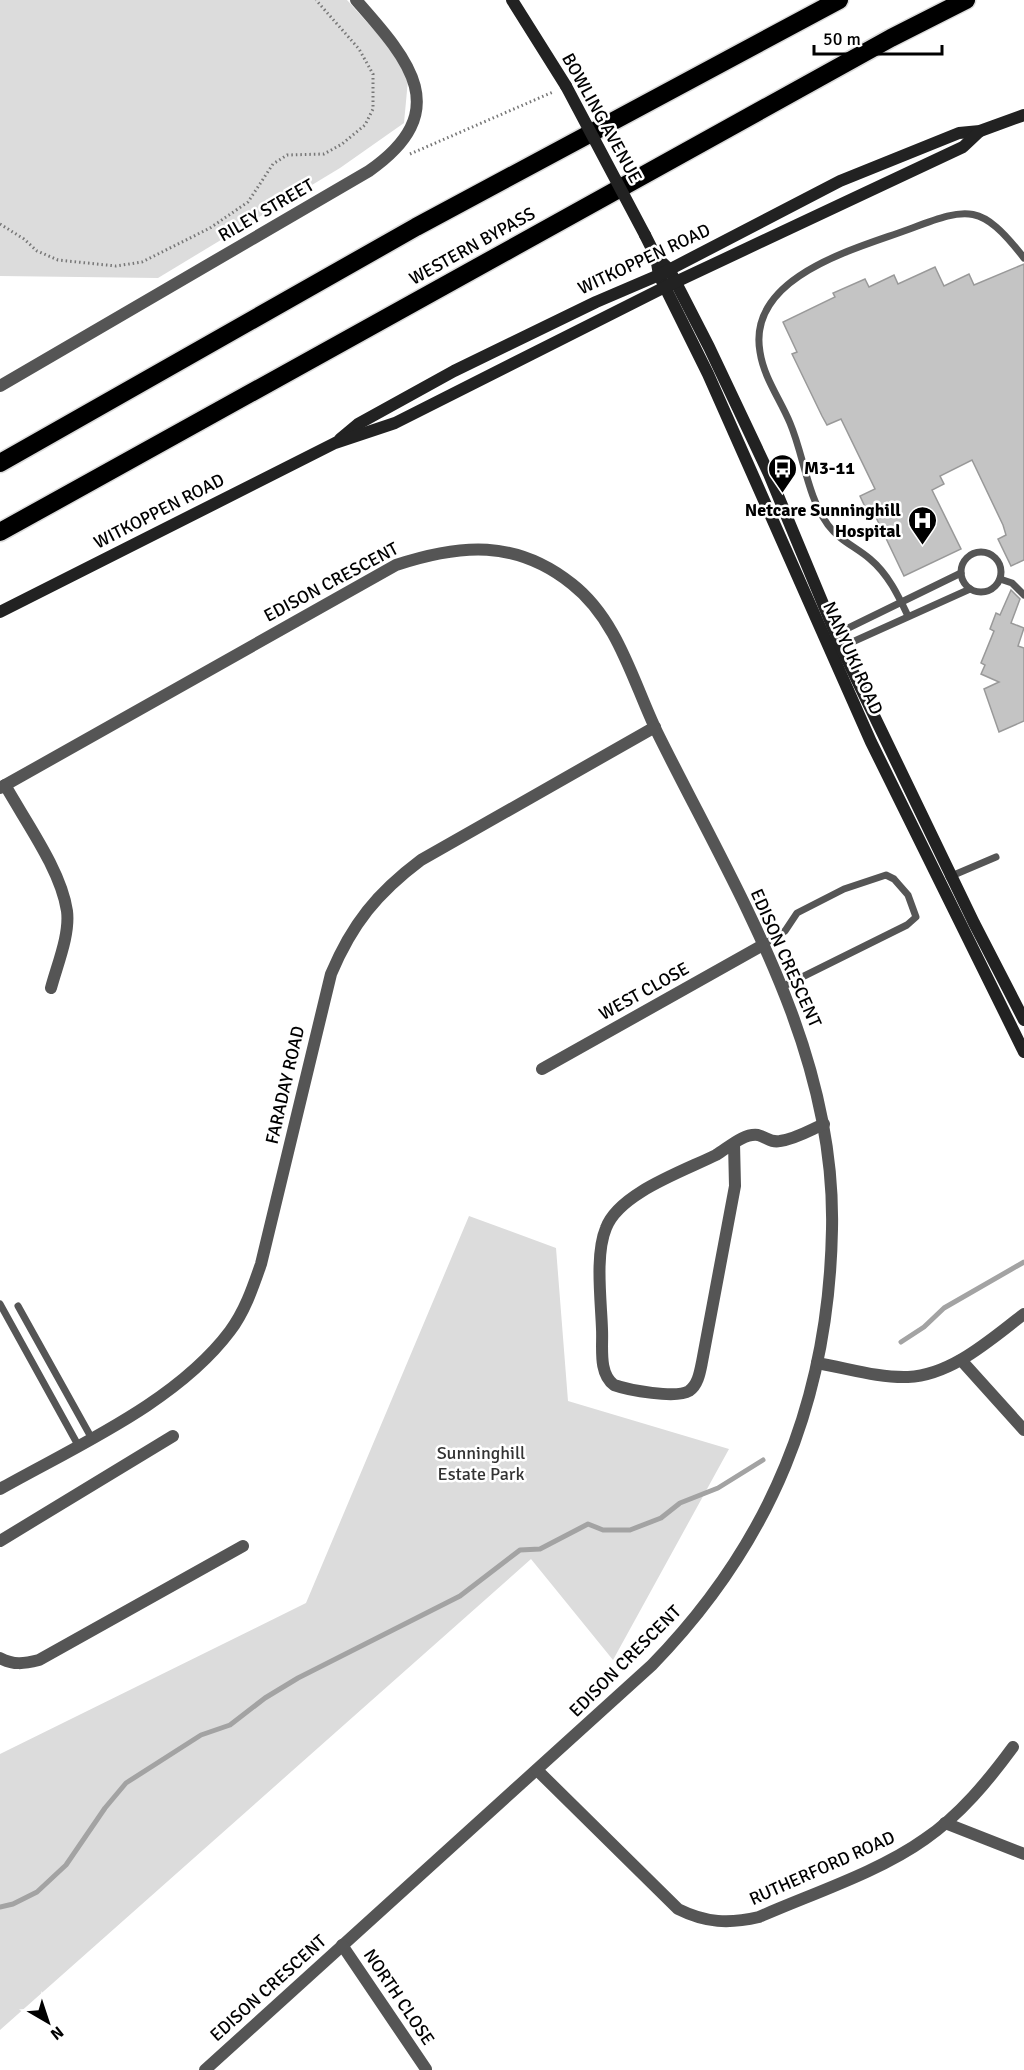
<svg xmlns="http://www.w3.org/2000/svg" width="1024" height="2070" font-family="Signika,sans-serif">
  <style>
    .green { fill: #dcdcdc }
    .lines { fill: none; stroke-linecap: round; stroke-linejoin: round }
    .stream { stroke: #a3a3a3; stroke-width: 5 }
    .building { fill: #c4c4c4; stroke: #999; stroke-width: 1.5 }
    .motorway-casing { stroke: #dbdbdb; stroke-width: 21 }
    .path { stroke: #777; stroke-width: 3; stroke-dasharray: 1.5 3; stroke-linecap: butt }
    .service { stroke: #555; stroke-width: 7 }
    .minor { stroke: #555; stroke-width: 12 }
    .secondary { stroke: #222; stroke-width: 12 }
    .motorway { stroke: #000; stroke-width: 18 }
    .secondary-bridge { stroke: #222; stroke-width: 12 }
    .labels { text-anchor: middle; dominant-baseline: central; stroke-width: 5; stroke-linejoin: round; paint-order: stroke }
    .street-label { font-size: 18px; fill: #000; stroke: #fff }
    .poi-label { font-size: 18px; font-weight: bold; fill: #000; stroke: #fff; text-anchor: start }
    .park-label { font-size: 18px; fill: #333; stroke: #fff }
  </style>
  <rect width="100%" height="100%" fill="#fff"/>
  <!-- green -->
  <g class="green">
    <path d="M0 0H347L409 69 404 123 340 168 158 278 0 276Z"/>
    <path d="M469 1216 556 1248 568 1401 729 1449 613 1660 531 1559 0 2030V1754L306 1603Z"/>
  </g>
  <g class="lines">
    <!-- stream -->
    <g class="stream">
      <path d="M901 1342 924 1327 944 1308 1024 1262"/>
      <path d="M0 1907 13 1904 37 1892 66 1865 105 1808 126 1783 201 1735 230 1725 265 1698 298 1678 460 1596 520 1550 540 1549 588 1524 603 1530H630L661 1518 680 1503 718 1488 763 1460"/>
    </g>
  </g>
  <!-- building -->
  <g class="building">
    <path d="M1024 264V560L1011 566 998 539 1006 535 1003 525 972 460 940 476 944 484 932 490 961 549 904 576 872 509 867 511 860 496 875 489 841 419 827 425 822 416 792 354 797 352 783 322 835 297 833 293 865 279 869 287 894 275 898 284 935 267 944 286 969 274 974 285Z"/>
    <path d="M1011 590 1020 599 1011 623 1024 628 1018 646 1024 648V721L999 732 984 689 999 682 981 674 985 665 981 663 994 631 990 629 996 613 1000 615Z"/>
  </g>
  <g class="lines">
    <defs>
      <g id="motorway">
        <path d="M0 463 416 227 839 0"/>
        <path d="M0 532 891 38 966 0"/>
      </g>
    </defs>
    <!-- motorway casing -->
    <use href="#motorway" class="motorway-casing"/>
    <!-- path -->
    <g class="path">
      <path d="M410 154 553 92"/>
      <path d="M0 224 24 239 37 251 58 260 116 266 142 262 210 228 248 202 273 164 287 155 324 154 342 144 365 125 373 109V74L359 49 316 0"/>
    </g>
    <!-- service -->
    <g class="service">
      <circle cx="981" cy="572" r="20"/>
      <path d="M1000 579 1012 583 1024 595"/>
      <path d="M908 616C898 595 888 574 870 559 856 547 840 541 828 525 807 496 804 456 790 423 780 399 764 378 760 352 747 278 851 250 904 231 967 208 979 200 1024 258"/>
      <path d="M834 635 961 573"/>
      <path d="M839 648 970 589"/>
      <path d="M949 877 996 857"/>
      <path d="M763 945 785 931 797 913 844 889 886 875 894 879 908 895 916 917 907 925 782 987"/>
      <path d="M0 1304 78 1445"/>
      <path d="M18 1306 91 1437"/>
    </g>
    <!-- minor -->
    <g class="minor">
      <path d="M0 386 369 171C455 111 409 60 356 0"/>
      <path d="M5 785C25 821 61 870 67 911 70 935 57 965 51 988"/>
      <path d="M0 788 396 565C460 544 516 539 572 584 618 620 633 682 657 732 735 890 836 1047 832 1229 829 1400 771 1543 652 1665L205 2070"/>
      <path d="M542 1069 763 945"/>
      <path d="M734 1143 735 1186 702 1362C700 1372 698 1385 689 1391 676 1399 628 1390 614 1385 598 1373 603 1347 602 1329 601 1300 595 1254 606 1228 619 1193 684 1171 716 1155 728 1148 743 1133 758 1135 766 1137 771 1143 780 1141 796 1139 810 1130 824 1124"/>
      <path d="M961 1360 1024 1430"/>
      <path d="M817 1363C847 1368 878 1378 908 1377 952 1375 991 1339 1024 1314"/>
      <path d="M0 1489C76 1446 177 1402 230 1331 245 1311 253 1287 261 1264L331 974C352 924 377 893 421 860L655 727"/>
      <path d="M0 1541 173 1436"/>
      <path d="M0 1658C14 1665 23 1664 39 1660L243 1546"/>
      <path d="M537 1770 678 1909C706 1923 729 1924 759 1917 811 1894 879 1872 925 1839 960 1815 988 1781 1013 1747"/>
      <path d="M945 1823 1024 1854"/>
      <path d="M342 1945 426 2069"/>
    </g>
    <!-- secondary -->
    <g class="secondary">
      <path d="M512 0 566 86"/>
      <path d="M645 235 656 257 659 275 708 374 871 742 1024 1052"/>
      <path d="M656 257 669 269 709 347 769 474 841 647 974 923 1024 1020"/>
      <path d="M340 439 358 424 454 371 596 302 659 275 840 181 959 133 980 131 1024 115"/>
      <path d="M0 612 335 443 395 423 665 287 963 147 980 131"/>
    </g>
    <!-- motorway -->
    <use href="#motorway" class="motorway"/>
    <!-- secondary-bridge -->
    <path class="secondary-bridge" d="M566 86 645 235"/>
  </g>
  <!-- icons -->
  <defs>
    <symbol id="bus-pin" viewBox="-11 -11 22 30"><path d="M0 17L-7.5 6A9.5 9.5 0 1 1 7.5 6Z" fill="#000" stroke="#fff"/><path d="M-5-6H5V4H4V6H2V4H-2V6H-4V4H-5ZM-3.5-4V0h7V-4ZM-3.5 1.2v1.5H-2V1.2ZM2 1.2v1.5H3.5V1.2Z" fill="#fff"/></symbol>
    <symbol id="hospital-pin" viewBox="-11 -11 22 30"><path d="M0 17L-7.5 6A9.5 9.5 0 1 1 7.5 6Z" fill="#000" stroke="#fff"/><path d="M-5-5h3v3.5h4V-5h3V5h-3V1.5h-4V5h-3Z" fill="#fff"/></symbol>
  </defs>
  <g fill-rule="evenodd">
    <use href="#bus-pin" x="766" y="452" width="33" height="45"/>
    <use href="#hospital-pin" x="906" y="504" width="33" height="45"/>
  </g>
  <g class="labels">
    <!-- street labels -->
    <g class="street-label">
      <text transform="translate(602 118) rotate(61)">BOWLING AVENUE</text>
      <text transform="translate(266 210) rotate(-30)">RILEY STREET</text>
      <text transform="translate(472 246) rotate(-29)">WESTERN BYPASS</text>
      <text transform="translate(644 259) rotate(-25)">WITKOPPEN ROAD</text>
      <text transform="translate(159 511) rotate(-27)">WITKOPPEN ROAD</text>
      <text transform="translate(331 582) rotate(-28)">EDISON CRESCENT</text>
      <text transform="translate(853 658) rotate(66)">NANYUKI ROAD</text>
      <text transform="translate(786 958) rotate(66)">EDISON CRESCENT</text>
      <text transform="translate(644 991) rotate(-29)">WEST CLOSE</text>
      <text transform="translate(285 1085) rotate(-77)">FARADAY ROAD</text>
      <text transform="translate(625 1661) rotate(-45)">EDISON CRESCENT</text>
      <text transform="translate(822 1868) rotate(-24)">RUTHERFORD ROAD</text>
      <text transform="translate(268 1988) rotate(-42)">EDISON CRESCENT</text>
      <text transform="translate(399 1997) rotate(56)">NORTH CLOSE</text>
    </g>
    <!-- poi labels -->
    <g class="poi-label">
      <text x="804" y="468">M3-11</text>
      <text x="901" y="510" text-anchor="end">Netcare Sunninghill<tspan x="901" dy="21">Hospital</tspan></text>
    </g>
    <!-- park labels -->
    <g class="park-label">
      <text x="481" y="1453">Sunninghill<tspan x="481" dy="21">Estate Park</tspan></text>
    </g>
  </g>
  <!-- north arrow -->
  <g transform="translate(48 2022) rotate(141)" stroke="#ffffff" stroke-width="4.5" paint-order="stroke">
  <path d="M0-4.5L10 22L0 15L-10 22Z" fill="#000000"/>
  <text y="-9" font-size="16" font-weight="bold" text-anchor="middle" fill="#000000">N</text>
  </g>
  <!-- scale -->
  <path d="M814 45v9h128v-9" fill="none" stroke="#000000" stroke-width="3"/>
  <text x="823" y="45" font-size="18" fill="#000000" stroke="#ffffff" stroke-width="4.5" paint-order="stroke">50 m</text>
</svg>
